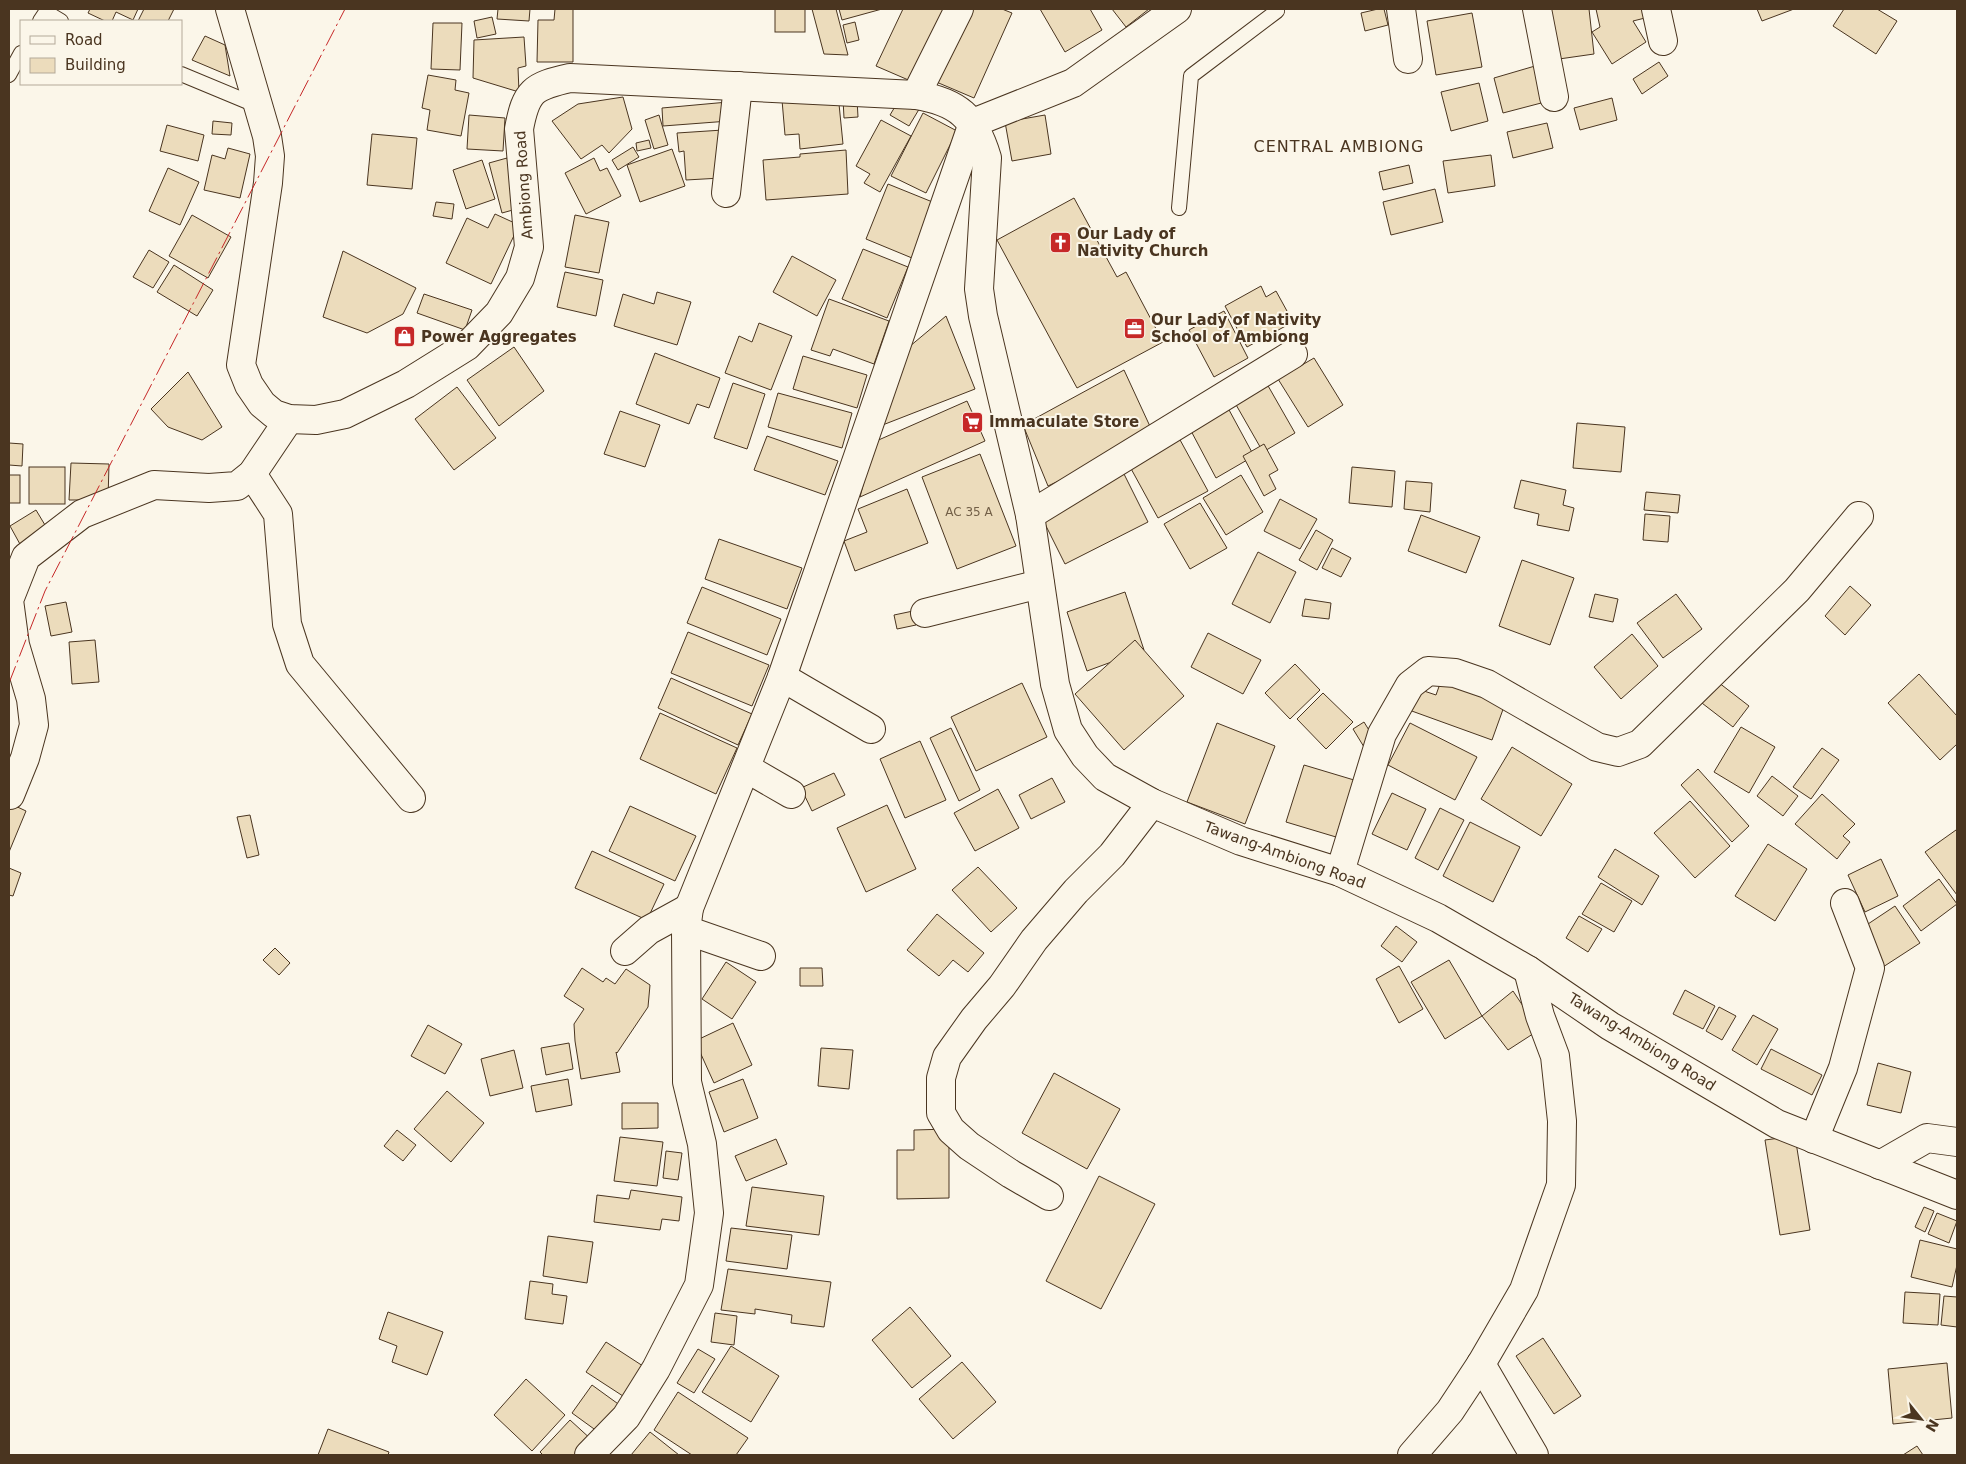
<svg xmlns="http://www.w3.org/2000/svg" width="1966" height="1464" font-family="'DejaVu Sans',sans-serif">
  <style>
    .building { fill: #ecdcbc; stroke: #4a3520 }
    .lines { fill: none; stroke-linecap: round; stroke-linejoin: round }
    .service-casing { stroke: #4a3520; stroke-width: 16 }
    .minor-casing { stroke: #4a3520; stroke-width: 30 }
    .secondary-casing { stroke: #4a3520; stroke-width: 30 }
    .service { stroke: #fbf6e9; stroke-width: 14 }
    .minor { stroke: #fbf6e9; stroke-width: 28 }
    .secondary { stroke: #fbf6e9; stroke-width: 28 }
    .power { stroke: #c62828; stroke-width: 1; stroke-dasharray: 18 4 2.5 4; stroke-linecap: butt }
    .labels { text-anchor: middle; dominant-baseline: central; stroke-width: 4; stroke-linejoin: round; paint-order: stroke }
    .number-label { font-size: 12px; fill: #725f47 }
    .street-label { font-size: 15px; fill: #4a3520; stroke: #fbf6e9 }
    .poi-label { font-size: 15px; font-weight: bold; fill: #4a3520; stroke: #fbf6e9; text-anchor: start }
    .neighbourhood-label { font-size: 16px; letter-spacing: 1px; fill: #4a3520; stroke: #fbf6e9 }
  </style>
  <rect width="100%" height="100%" fill="#fbf6e9"/>
  <!-- building -->
  <g class="building">
    <path d="M90 9H138L133 20 116 12 112 21H105L88 13Z"/>
    <path d="M144 9H174L168 21H138Z"/>
    <path d="M498 9H530L529 21 497 19Z"/>
    <path d="M555 9H573V62H537L538 20H554Z"/>
    <rect x="775" y="9" width="30" height="23"/>
    <path d="M812 9H836L848 55 824 54Z"/>
    <path d="M839 9H882L842 20Z"/>
    <path d="M903 9H946L913 82 876 66Z"/>
    <path d="M966 9H1002L1012 13 974 98 934 81Z"/>
    <path d="M1040 9H1090L1102 30 1065 52Z"/>
    <path d="M1112 9H1149L1126 27Z"/>
    <path d="M1378 9H1384L1388 25 1365 31 1361 13Z"/>
    <path d="M1546 9H1589L1594 54 1552 60Z"/>
    <path d="M1596 9H1642L1645 18 1633 21 1646 42 1612 64 1592 32 1600 27Z"/>
    <path d="M1757 9H1794L1762 21Z"/>
    <path d="M1844 9H1877L1897 21 1876 54 1833 26Z"/>
    <path d="M1472 13 1482 67 1436 75 1427 21Z"/>
    <path d="M492 17 496 34 477 38 474 21Z"/>
    <path d="M855 22 859 40 847 43 843 25Z"/>
    <path d="M433 23H462L460 70 431 69Z"/>
    <path d="M205 36 225 45 230 76 192 60Z"/>
    <path d="M524 37 526 66 518 68 519 92 473 78 474 40Z"/>
    <path d="M1659 62 1668 76 1642 94 1633 79Z"/>
    <path d="M1535 66 1545 102 1503 113 1494 78Z"/>
    <path d="M428 75 456 80 455 90 469 93 461 136 427 130 430 110 422 108Z"/>
    <path d="M1479 83 1488 121 1451 131 1441 92Z"/>
    <path d="M838 94 843 144 800 149 799 134 785 135 782 100Z"/>
    <path d="M623 97 632 129 609 153 602 145 581 159 552 121 578 104Z"/>
    <path d="M1612 98 1617 120 1580 130 1574 108Z"/>
    <path d="M843 99H857L858 117 844 118Z"/>
    <path d="M899 100 921 106 909 126 890 115Z"/>
    <path d="M728 102 729 121 663 126 662 108Z"/>
    <path d="M923 113 957 131 926 193 891 176Z"/>
    <path d="M469 115 505 118 503 151 467 149Z"/>
    <path d="M659 115 668 145 654 149 645 120Z"/>
    <path d="M1045 115 1051 154 1012 161 1005 122Z"/>
    <path d="M881 120 911 136 880 192 864 183 870 174 856 166Z"/>
    <path d="M213 121 232 123 231 135 212 134Z"/>
    <path d="M1547 123 1553 148 1513 158 1507 132Z"/>
    <path d="M167 125 204 135 198 161 160 151Z"/>
    <path d="M723 130 721 178 686 180 684 151 679 152 677 133Z"/>
    <path d="M372 134 417 138 412 189 367 185Z"/>
    <path d="M649 140 651 148 637 151 636 143Z"/>
    <path d="M633 147 639 157 618 170 612 160Z"/>
    <path d="M228 148 250 154 240 198 204 190 212 155 225 159Z"/>
    <path d="M672 149 685 186 640 202 627 165Z"/>
    <path d="M846 150 848 194 766 200 763 160 800 157V154Z"/>
    <path d="M1491 155 1495 186 1448 193 1443 161Z"/>
    <path d="M507 158 520 208 502 213 489 163Z"/>
    <path d="M594 158 600 171 607 168 621 196 586 214 565 173Z"/>
    <path d="M482 160 495 199 466 209 453 170Z"/>
    <path d="M1409 165 1413 183 1383 190 1379 172Z"/>
    <path d="M168 168 199 182 180 225 149 211Z"/>
    <path d="M888 184 935 203 912 258 866 239Z"/>
    <path d="M1435 189 1443 222 1391 235 1383 202Z"/>
    <path d="M1074 198 1117 277 1126 272 1163 342 1077 388 997 240Z"/>
    <path d="M436 202 454 204 452 219 433 216Z"/>
    <path d="M495 214 519 225 491 284 446 263 467 218 488 228Z"/>
    <path d="M192 215 231 237 208 278 169 256Z"/>
    <path d="M575 215 609 222 599 273 565 267Z"/>
    <path d="M863 249 908 267 887 318 842 299Z"/>
    <path d="M149 250 169 262 153 288 133 277Z"/>
    <path d="M343 251 416 288 403 314 367 333 323 317Z"/>
    <path d="M792 256 836 280 817 316 773 292Z"/>
    <path d="M174 265 213 290 197 316 157 292Z"/>
    <path d="M565 272 603 280 596 316 557 307Z"/>
    <path d="M1261 286 1266 297 1276 291 1293 322 1247 347 1225 306Z"/>
    <path d="M657 292 691 302 677 345 614 326 623 294 654 304Z"/>
    <path d="M424 294 472 310 465 330 417 313Z"/>
    <path d="M829 299 889 321 874 364 833 349 830 356 811 350Z"/>
    <path d="M1224 311 1248 358 1214 377 1189 330Z"/>
    <path d="M946 316 975 389 880 426 903 352Z"/>
    <path d="M759 323 792 336 771 390 725 373 739 336 752 342Z"/>
    <path d="M514 347 544 391 499 426 467 380Z"/>
    <path d="M655 353 720 378 709 408 697 404 689 424 636 404Z"/>
    <path d="M803 356 867 375 857 408 793 389Z"/>
    <path d="M1314 358 1343 405 1308 427 1278 379Z"/>
    <path d="M1124 370 1154 435 1048 486 1023 425Z"/>
    <path d="M188 372 222 427 202 440 168 427 151 409Z"/>
    <path d="M733 383 765 394 747 449 714 438Z"/>
    <path d="M1267 384 1295 433 1263 452 1235 403Z"/>
    <path d="M457 387 496 438 454 470 415 419Z"/>
    <path d="M778 393 852 413 842 448 768 427Z"/>
    <path d="M967 401 985 441 860 497 874 442Z"/>
    <path d="M1228 408 1254 456 1216 478 1190 429Z"/>
    <path d="M620 411 660 425 645 467 604 454Z"/>
    <path d="M1577 423 1625 427 1621 472 1573 468Z"/>
    <path d="M767 436 838 461 825 495 754 470Z"/>
    <path d="M1179 438 1208 491 1158 518 1129 465Z"/>
    <path d="M9 443 23 444 22 466 9 465Z"/>
    <path d="M1264 444 1278 470 1269 475 1276 489 1264 496 1243 456Z"/>
    <path d="M980 454 1016 546 957 569 922 477Z"/>
    <path d="M71 463 109 464 108 500H69Z"/>
    <rect x="29" y="467" width="36" height="37"/>
    <path d="M1352 467 1395 471 1392 507 1349 503Z"/>
    <path d="M1123 472 1148 522 1065 564 1040 514Z"/>
    <rect x="9" y="475" width="11" height="28"/>
    <path d="M1241 475 1263 512 1226 535 1203 498Z"/>
    <path d="M1521 480 1566 490 1563 505 1574 508 1569 531 1537 525 1539 514 1514 508Z"/>
    <path d="M1406 481 1432 483 1430 512 1404 509Z"/>
    <path d="M907 489 928 543 855 571 844 541 867 532 858 509Z"/>
    <path d="M1646 492 1680 495 1678 513 1644 510Z"/>
    <path d="M1280 499 1317 519 1300 549 1264 531Z"/>
    <path d="M1200 503 1227 548 1190 569 1164 524Z"/>
    <path d="M36 510 48 530 21 546 10 526Z"/>
    <path d="M1645 514 1670 516 1668 542 1643 540Z"/>
    <path d="M1421 515 1480 537 1466 573 1408 551Z"/>
    <path d="M1316 530 1333 540 1317 570 1299 560Z"/>
    <path d="M719 539 802 568 787 609 705 579Z"/>
    <path d="M1332 548 1351 558 1341 577 1322 568Z"/>
    <path d="M1258 552 1296 572 1270 623 1232 604Z"/>
    <path d="M1522 560 1574 578 1550 645 1499 626Z"/>
    <path d="M1850 586 1871 605 1845 635 1825 616Z"/>
    <path d="M702 587 781 619 767 655 687 623Z"/>
    <path d="M1125 592 1144 650 1087 671 1067 612Z"/>
    <path d="M1595 594 1618 599 1613 622 1589 617Z"/>
    <path d="M1676 594 1702 629 1663 658 1637 623Z"/>
    <path d="M1305 599 1331 603 1329 619 1302 616Z"/>
    <path d="M66 602 72 632 51 636 45 606Z"/>
    <path d="M913 611 916 625 897 629 894 615Z"/>
    <path d="M688 632 769 665 752 706 671 673Z"/>
    <path d="M1208 633 1261 660 1243 694 1191 667Z"/>
    <path d="M1632 634 1658 666 1621 699 1594 667Z"/>
    <path d="M95 640 99 682 72 684 69 642Z"/>
    <path d="M1135 640 1184 696 1124 750 1075 694Z"/>
    <path d="M1295 664 1320 690 1290 719 1265 693Z"/>
    <path d="M1919 674 1957 716V744L1940 760 1888 703Z"/>
    <path d="M671 678 752 714 738 745 658 708Z"/>
    <path d="M1442 678 1506 701 1492 740 1409 710 1418 689 1436 695Z"/>
    <path d="M1714 679 1749 706 1733 727 1698 700Z"/>
    <path d="M1022 683 1047 737 976 771 951 717Z"/>
    <path d="M1323 693 1353 722 1326 749 1297 719Z"/>
    <path d="M660 713 737 748 716 794 640 759Z"/>
    <path d="M1364 722 1375 740 1364 747 1353 729Z"/>
    <path d="M1217 723 1275 746 1245 824 1187 802Z"/>
    <path d="M1410 723 1477 757 1455 800 1388 765Z"/>
    <path d="M1741 727 1775 747 1749 793 1714 772Z"/>
    <path d="M951 728 980 790 959 801 930 738Z"/>
    <path d="M920 741 946 800 905 818 880 759Z"/>
    <path d="M1512 747 1572 784 1541 836 1481 799Z"/>
    <path d="M1822 748 1839 760 1811 799 1793 787Z"/>
    <path d="M1304 765 1354 780 1336 837 1286 822Z"/>
    <path d="M1698 769 1749 826 1732 842 1681 785Z"/>
    <path d="M834 773 845 795 812 811 801 788Z"/>
    <path d="M1772 776 1798 796 1783 816 1757 796Z"/>
    <path d="M1052 778 1065 802 1031 819 1019 795Z"/>
    <path d="M998 789 1019 828 975 851 954 813Z"/>
    <path d="M1392 793 1426 809 1407 850 1372 834Z"/>
    <path d="M1822 794 1855 824 1843 836 1850 842 1837 859 1795 824Z"/>
    <path d="M1690 801 1730 846 1695 878 1654 833Z"/>
    <path d="M9 803 26 811 9 852Z"/>
    <path d="M887 805 916 869 866 892 837 828Z"/>
    <path d="M630 806 696 836 675 881 609 851Z"/>
    <path d="M1440 808 1464 820 1438 870 1415 858Z"/>
    <path d="M250 815 259 855 247 858 237 817Z"/>
    <path d="M1470 822 1520 847 1493 902 1443 876Z"/>
    <path d="M1956 830 1957 832V895L1925 852Z"/>
    <path d="M1768 844 1807 869 1775 921 1735 896Z"/>
    <path d="M1615 849 1659 876 1642 905 1598 877Z"/>
    <path d="M592 851 664 884 647 920 575 888Z"/>
    <path d="M1881 859 1898 896 1865 912 1848 875Z"/>
    <path d="M978 867 1017 908 991 932 952 890Z"/>
    <path d="M9 868 21 873 13 896 9 895Z"/>
    <path d="M1939 879 1957 904 1921 931 1903 906Z"/>
    <path d="M1601 883 1632 901 1614 932 1582 914Z"/>
    <path d="M1895 906 1920 943 1883 967 1859 930Z"/>
    <path d="M937 914 984 953 968 972 953 960 939 976 907 950Z"/>
    <path d="M1579 916 1602 929 1588 952 1566 938Z"/>
    <path d="M1396 926 1417 942 1402 962 1381 946Z"/>
    <path d="M275 948 290 963 279 975 263 960Z"/>
    <path d="M1449 960 1482 1016 1445 1039 1411 982Z"/>
    <path d="M726 962 756 982 732 1019 702 999Z"/>
    <path d="M1399 966 1423 1009 1399 1023 1376 979Z"/>
    <path d="M582 968 603 982 606 978 615 984 626 969 650 985 648 1007 617 1053 616 1052 620 1072 581 1079 575 1041 574 1024 584 1009 564 996Z"/>
    <path d="M800 968H822L823 986H800Z"/>
    <path d="M1685 990 1715 1006 1703 1029 1673 1014Z"/>
    <path d="M1513 991 1539 1030 1508 1050 1482 1016Z"/>
    <path d="M1719 1007 1736 1016 1722 1040 1706 1031Z"/>
    <path d="M1753 1015 1778 1029 1757 1065 1732 1050Z"/>
    <path d="M733 1023 752 1065 714 1083 695 1041Z"/>
    <path d="M428 1025 462 1044 445 1074 411 1056Z"/>
    <path d="M569 1043 573 1069 546 1075 541 1048Z"/>
    <path d="M821 1048 853 1050 849 1089 818 1086Z"/>
    <path d="M1771 1049 1822 1075 1812 1095 1761 1069Z"/>
    <path d="M514 1050 523 1088 490 1096 481 1059Z"/>
    <path d="M1878 1063 1911 1072 1901 1113 1867 1105Z"/>
    <path d="M1054 1073 1120 1109 1087 1169 1022 1133Z"/>
    <path d="M568 1079 572 1105 536 1112 531 1086Z"/>
    <path d="M743 1079 758 1118 724 1132 709 1092Z"/>
    <path d="M447 1091 484 1123 451 1162 414 1129Z"/>
    <path d="M622 1103H658V1128L622 1129Z"/>
    <path d="M949 1129V1198L897 1199V1150H914V1130Z"/>
    <path d="M397 1130 416 1145 403 1161 384 1146Z"/>
    <path d="M1795 1136 1810 1230 1780 1235 1765 1140Z"/>
    <path d="M620 1137 663 1142 657 1186 614 1181Z"/>
    <path d="M776 1139 787 1164 746 1181 735 1156Z"/>
    <path d="M666 1151 682 1153 678 1180 663 1178Z"/>
    <path d="M1099 1176 1155 1204 1101 1309 1046 1281Z"/>
    <path d="M752 1187 824 1196 819 1235 746 1226Z"/>
    <path d="M631 1190 682 1197 679 1221 662 1219 660 1230 594 1222 597 1195 629 1199Z"/>
    <path d="M1924 1207 1934 1211 1925 1232 1915 1227Z"/>
    <path d="M1937 1213 1957 1221 1949 1243 1928 1234Z"/>
    <path d="M731 1228 792 1235 787 1269 726 1261Z"/>
    <path d="M548 1236 593 1242 587 1283 543 1276Z"/>
    <path d="M1920 1240 1957 1249V1265L1952 1287 1911 1277Z"/>
    <path d="M728 1269 831 1282 824 1327 791 1323 792 1315 755 1309V1314L721 1310Z"/>
    <path d="M530 1281 553 1284 552 1294 567 1296 563 1324 525 1319Z"/>
    <path d="M1905 1292 1940 1294 1938 1325 1903 1323Z"/>
    <path d="M1944 1296 1957 1297V1327L1941 1325Z"/>
    <path d="M910 1307 951 1356 912 1388 872 1340Z"/>
    <path d="M388 1312 443 1332 427 1375 392 1362 397 1346 379 1339Z"/>
    <path d="M715 1313 737 1316 734 1345 711 1342Z"/>
    <path d="M1543 1338 1581 1396 1554 1414 1516 1356Z"/>
    <path d="M606 1342 646 1368 626 1398 586 1372Z"/>
    <path d="M731 1346 779 1376 751 1422 702 1392Z"/>
    <path d="M698 1349 715 1359 694 1393 677 1383Z"/>
    <path d="M962 1362 996 1402 953 1439 919 1399Z"/>
    <path d="M1947 1363 1952 1418 1893 1424 1888 1369Z"/>
    <path d="M526 1379 565 1415 532 1451 494 1415Z"/>
    <path d="M592 1385 621 1406 601 1434 572 1413Z"/>
    <path d="M678 1392 748 1438 736 1455H692L654 1430Z"/>
    <path d="M570 1420 593 1441 579 1455H543L540 1452Z"/>
    <path d="M328 1429 389 1452 388 1455H318Z"/>
    <path d="M650 1432 679 1455H631Z"/>
    <path d="M1917 1446 1923 1455H1903Z"/>
  </g>
  <g class="lines">
    <defs>
      <g id="service">
        <path d="M40 21 46 12 61 21"/>
        <path d="M181 74 258 106"/>
        <path d="M9 75 21 53"/>
        <path d="M1179 208 1191 76 1277 11 1276 9"/>
      </g>
      <g id="minor">
        <path d="M1401 9 1408 59"/>
        <path d="M1537 9 1554 97"/>
        <path d="M1656 9 1663 41"/>
        <path d="M916 95 959 9"/>
        <path d="M726 193 738 86"/>
        <path d="M252 474 278 514 287 624 300 664 411 798"/>
        <path d="M1030 515 1293 354"/>
        <path d="M925 613 1040 584"/>
        <path d="M782 677 871 729"/>
        <path d="M746 768 791 794"/>
        <path d="M10 795 25 758 34 725 31 699 15 645 9 600 26 557 82 514 154 485 209 488 237 486 252 474 289 419"/>
        <path d="M1340 872 1382 734 1410 685 1428 671 1455 673 1487 684 1597 747 1618 752 1640 744 1797 590 1859 516"/>
        <path d="M686 930 761 956"/>
        <path d="M625 951 649 930 689 908"/>
        <path d="M1814 1139 1843 1068 1870 968 1845 903"/>
        <path d="M1880 1165 1927 1138 1957 1142"/>
        <path d="M1049 1196 1011 1174 969 1146 951 1130 941 1113V1078L947 1057 974 1019 1002 986 1034 940 1076 891 1112 855 1152 803"/>
        <path d="M1481 1364 1534 1455"/>
        <path d="M589 1455 626 1417 656 1369 699 1285 709 1213 702 1144 687 1082 686 930 689 908 782 677 973 123 1073 83 1177 9"/>
        <path d="M1412 1455 1450 1411 1481 1364 1524 1290 1561 1185 1562 1121 1555 1056 1540 1016 1528 970"/>
      </g>
      <path id="secondary" d="M230 9 267 136 270 156 268 183 241 365 249 385 262 404 274 414 289 419 316 420 345 414 406 384 467 346 499 313 520 278 529 247 519 129C526 91 533 86 570 78L916 95C958 102 975 117 987 158L979 289 983 316 1030 515 1055 684 1068 730 1085 756 1105 777 1152 803 1241 841 1340 872 1438 918 1528 970 1610 1026 1777 1124 1957 1195"/>
    </defs>
    <!-- service casing -->
    <use href="#service" class="service-casing"/>
    <!-- minor casing -->
    <use href="#minor" class="minor-casing"/>
    <!-- secondary casing -->
    <use href="#secondary" class="secondary-casing"/>
    <!-- service -->
    <use href="#service" class="service"/>
    <!-- minor -->
    <use href="#minor" class="minor"/>
    <!-- secondary -->
    <use href="#secondary" class="secondary"/>
    <!-- power -->
    <path class="power" d="M9 683 45 591 345 9"/>
  </g>
  <!-- icons -->
  <defs>
    <symbol id="church-square" viewBox="-11 -11 22 22"><rect x="-9" y="-9" width="18" height="18" rx="4" fill="#c62828" stroke="#fbf6e9"/><path d="M-1.2-6h2.4v3.5h3.3v2.4h-3.3V6h-2.4V-.1h-3.3v-2.4h3.3Z" fill="#fff"/></symbol>
    <symbol id="office-square" viewBox="-11 -11 22 22"><rect x="-9" y="-9" width="18" height="18" rx="4" fill="#c62828" stroke="#fbf6e9"/><path d="M-6-3h4V-5.5h4V-3h4V5H-6ZM-1-4.5V-3h2v-1.5ZM-6 0V1H6V0Z" fill="#fff"/></symbol>
    <symbol id="shop-square" viewBox="-11 -11 22 22"><rect x="-9" y="-9" width="18" height="18" rx="4" fill="#c62828" stroke="#fbf6e9"/><path d="M-5-2.5h2.3a2.7 3.5 0 0 1 5.4 0H5L5.5 6h-11ZM-1.5-2.5h3a1.5 2.3 0 0 0-3 0Z" fill="#fff"/></symbol>
    <symbol id="supermarket-square" viewBox="-11 -11 22 22"><rect x="-9" y="-9" width="18" height="18" rx="4" fill="#c62828" stroke="#fbf6e9"/><path d="M-6-5.5h2.5l.6 2H6L4.5 2H-2.5L-4.4-4H-6ZM-1.5 3.2a1.3 1.3 0 1 0 .1 0ZM3 3.2a1.3 1.3 0 1 0 .1 0Z" fill="#fff"/></symbol>
  </defs>
  <g fill-rule="evenodd">
    <use href="#church-square" x="1048" y="230" width="25" height="25"/>
    <use href="#office-square" x="1122" y="316" width="25" height="25"/>
    <use href="#shop-square" x="392" y="324" width="25" height="25"/>
    <use href="#supermarket-square" x="960" y="410" width="25" height="25"/>
  </g>
  <g class="labels">
    <!-- number labels -->
    <g class="number-label">
      <text x="969" y="512">AC 35 A</text>
    </g>
    <!-- street labels -->
    <g class="street-label">
      <text transform="translate(524 185) rotate(-94)">Ambiong Road</text>
      <text transform="translate(1285 855) rotate(20)">Tawang-Ambiong Road</text>
      <text transform="translate(1642 1042) rotate(32)">Tawang-Ambiong Road</text>
    </g>
    <!-- poi labels -->
    <g class="poi-label">
      <text x="1077" y="234">Our Lady of<tspan x="1077" dy="17">Nativity Church</tspan></text>
      <text x="1151" y="320">Our Lady of Nativity<tspan x="1151" dy="17">School of Ambiong</tspan></text>
      <text x="421" y="337">Power Aggregates</text>
      <text x="989" y="422">Immaculate Store</text>
    </g>
    <!-- neighbourhood labels -->
    <g class="neighbourhood-label">
      <text x="1339" y="146">CENTRAL AMBIONG</text>
    </g>
  </g>
  <!-- border -->
  <rect width="1966" height="1464" fill="none" stroke="#4a3520" stroke-width="20"/>
  <!-- legend -->
  <rect x="20" y="20" width="162" height="65" fill="#fbf6e9" stroke="#b4a999"/>
  <rect x="30" y="36" width="25" height="8" fill="#fbf6e9" stroke="#b4a999"/>
  <text x="65" y="45" font-size="15" fill="#4a3520">Road</text>
  <rect x="30" y="58" width="25" height="15" fill="#ecdcbc" stroke="#b4a999"/>
  <text x="65" y="70" font-size="15" fill="#4a3520">Building</text>
  <!-- north arrow -->
  <g transform="translate(1921 1419) rotate(120)" stroke="#fbf6e9" stroke-width="4" paint-order="stroke">
  <path d="M0-4L9 19L0 12L-9 19Z" fill="#4a3520"/>
  <text y="-8" font-size="14" font-weight="bold" text-anchor="middle" fill="#4a3520">N</text>
  </g>
</svg>
